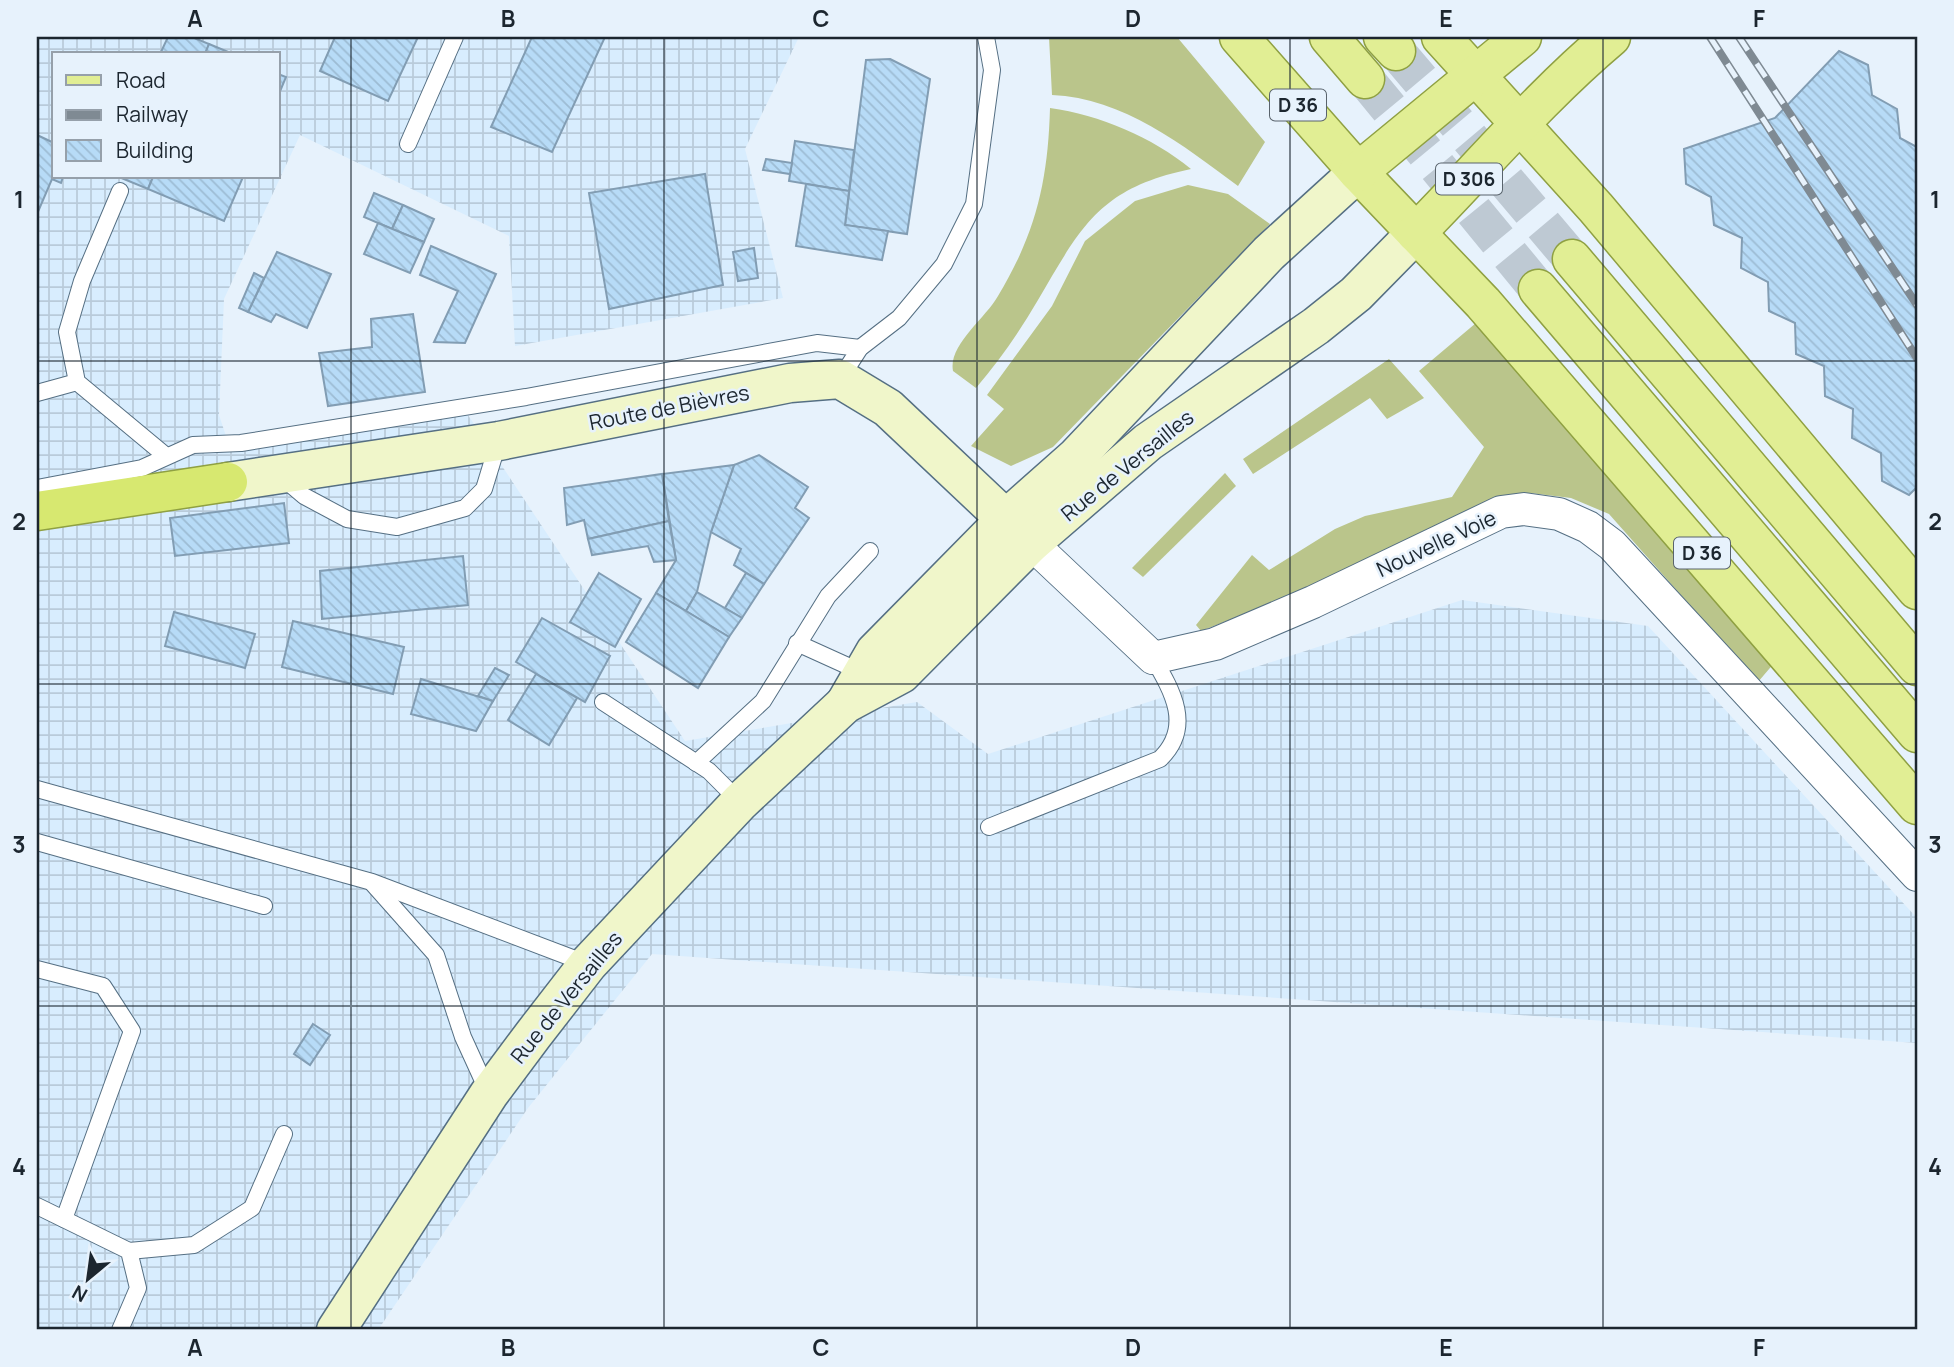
<svg xmlns="http://www.w3.org/2000/svg" width="1954" height="1367" font-family="Manrope,sans-serif">
  <style>
    .industrial { fill: url(#industrial-grid); fill-rule: evenodd }
    .grass { fill: #bac58b }
    .building { fill: url(#building-back-hatch); stroke: #829db3; stroke-width: 2 }
    .lines { fill: none; stroke-linecap: round; stroke-linejoin: round }
    .primary-tunnel { stroke: #bec9d3; stroke-width: 38; stroke-dasharray: 38 19; stroke-linecap: butt }
    .service-casing { stroke: #556f83; stroke-width: 18 }
    .minor-casing { stroke: #556f83; stroke-width: 34 }
    .secondary-casing { stroke: #556f83; stroke-width: 41 }
    .primary-casing { stroke: #8fa042; stroke-width: 41 }
    .trunk-casing { stroke: #8fa042; stroke-width: 41 }
    .service { stroke: #fff; stroke-width: 16 }
    .minor { stroke: #fff; stroke-width: 32 }
    .secondary { stroke: #f0f6ca; stroke-width: 38 }
    .primary { stroke: #e1ee94; stroke-width: 38 }
    .trunk { stroke: #d7e870; stroke-width: 38 }
    .rail-casing { stroke: #7f8a93; stroke-width: 8 }
    .rail { stroke: #e7f2fc; stroke-width: 5; stroke-dasharray: 16; stroke-linecap: butt }
    .grid { fill: none; stroke: #1c262f; stroke-width: 2; stroke-opacity: 0.55 }
    .labels { text-anchor: middle; dominant-baseline: central; stroke-width: 5; stroke-linejoin: round; paint-order: stroke }
    .shield { fill: #e7f2fc; stroke: #59636c; stroke-width: 2 }
    .shield-label { font-size: 19px; font-weight: bold; fill: #1c262f }
    .street-label { font-size: 21px; fill: #1c262f; stroke: #e7f2fc }
    .neatline { fill: none; stroke: #1c262f; stroke-width: 2.5 }
    .grid-label { font-size: 23px; text-anchor: middle; font-weight: bold; fill: #1c262f }
  </style>
  <defs>
    <pattern id="industrial-grid" width="8" height="8" patternUnits="userSpaceOnUse" patternTransform="scale(1.75)"><rect width="8" height="8" fill="#d8edfe"/><path d="M0 4h8M4 0v8" fill="none" stroke="#b9cbda"/></pattern>
    <pattern id="building-back-hatch" width="6" height="6" patternUnits="userSpaceOnUse" patternTransform="scale(1.75)"><rect width="6" height="6" fill="#b7dbf7"/><path d="M-1 5l2 2M0 0l6 6M5-1l2 2" fill="none" stroke="#9dbcd4"/></pattern>
  </defs>
  <rect width="100%" height="100%" fill="#e7f2fc"/>
  <!-- industrial -->
  <path class="industrial" d="M37 37H799L745 149 783 298 515 346 509 236 300 135 224 299 219 415 228 442 460 403 685 741 917 702 988 754 1462 600 1648 626 1917 918V1043L652 954 528 1108 378 1330H37ZM54 54H278V177H54Z"/>
  <!-- grass -->
  <g class="grass">
    <path d="M1049 37H1177L1265 142 1238 186C1183 145 1123 98 1052 95Z"/>
    <path d="M1050 108C1100 115 1152 137 1191 169 1100 188 1082 225 1038 300 1020 331 1000 360 976 388L953 371C948 345 985 319 998 296 1036 233 1048 181 1050 108Z"/>
    <path d="M1188 185 1228 194 1270 224 1053 447 1011 466 971 446 1004 409 987 395 1052 306 1085 241 1135 201Z"/>
    <path d="M1476 323 1775 662 1758 682 1609 514 1571 498 1530 493 1503 498 1308 589 1201 631 1196 625 1252 555 1269 570 1335 529 1365 516 1452 497 1484 447 1419 371Z"/>
    <path d="M1389 359 1424 398 1387 419 1370 398 1253 474 1243 459Z"/>
    <path d="M1225 473 1236 486 1143 577 1132 568Z"/>
  </g>
  <!-- building -->
  <g class="building">
    <path d="M168 37H192L209 44 205 54H160Z"/>
    <path d="M335 37H418L388 101 320 71Z"/>
    <path d="M532 37H605L552 152 491 127Z"/>
    <path d="M209 44 233 54H205Z"/>
    <path d="M1839 51 1868 65 1872 95 1897 109 1900 138 1917 147V487L1909 495 1882 481 1881 453 1852 438 1853 409 1825 396 1824 366 1796 354 1795 323 1769 311 1768 282 1741 268 1742 238 1714 225 1711 197 1686 184 1684 149 1775 118Z"/>
    <path d="M890 59 930 79 907 234 845 225 866 60Z"/>
    <path d="M278 74 286 77 278 96Z"/>
    <path d="M37 135 54 143V177H63L61 183 52 179 37 214Z"/>
    <path d="M795 141 854 150 849 191 789 181Z"/>
    <path d="M766 159 792 163 790 174 763 170Z"/>
    <path d="M705 174 723 285 609 309 589 193Z"/>
    <path d="M119 177H153L148 189Z"/>
    <path d="M153 177H243L224 221 148 189Z"/>
    <path d="M806 184 849 191 845 225 888 231 882 260 796 246Z"/>
    <path d="M374 193 403 205 392 229 364 217Z"/>
    <path d="M403 205 434 219 424 242 392 229Z"/>
    <path d="M378 223 424 242 410 273 364 254Z"/>
    <path d="M431 246 496 274 465 343 434 342 458 291 420 275Z"/>
    <path d="M754 248 758 278 738 281 733 252Z"/>
    <path d="M277 252 331 274 307 328 276 314 271 322 248 312Z"/>
    <path d="M254 273 264 278 248 312 239 308Z"/>
    <path d="M413 314 425 392 328 406 319 353 372 347 371 319Z"/>
    <path d="M759 455 808 487 795 508 809 518 764 584 734 565 741 549 711 532 734 465Z"/>
    <path d="M734 465 711 532 697 592 686 611 656 593 676 560 662 474Z"/>
    <path d="M662 474 669 521 588 539 584 520 567 525 564 488Z"/>
    <path d="M284 503 289 543 175 556 170 518Z"/>
    <path d="M669 521 676 560 654 562 648 546 592 555 588 539Z"/>
    <path d="M463 556 468 605 322 619 320 571Z"/>
    <path d="M599 573 641 599 615 647 570 622Z"/>
    <path d="M746 573 764 584 742 618 725 608Z"/>
    <path d="M697 592 742 618 729 637 686 611Z"/>
    <path d="M656 593 729 637 698 688 626 642Z"/>
    <path d="M174 612 255 634 245 668 165 646Z"/>
    <path d="M542 618 610 656 585 702 516 662Z"/>
    <path d="M293 621 404 647 393 694 282 667Z"/>
    <path d="M495 668 509 675 493 701 478 696Z"/>
    <path d="M536 674 577 698 549 745 508 720Z"/>
    <path d="M421 679 493 701 476 731 411 714Z"/>
    <path d="M313 1024 330 1035 310 1065 294 1054Z"/>
  </g>
  <g class="lines">
    <!-- primary-tunnel -->
    <g class="primary-tunnel">
      <path d="M1396 51 1572 259"/>
      <path d="M1365 79 1538 289"/>
    </g>
    <defs>
      <g id="service">
        <path d="M408 144 455 37"/>
        <path d="M120 191 82 281 67 332 77 382 166 456"/>
        <path d="M840 379 860 348 899 318 944 264 974 204 992 70 986 37"/>
        <path d="M37 393 77 382"/>
        <path d="M284 479 304 496 347 519 397 527 465 508 484 489 498 443"/>
        <path d="M37 488 142 468 193 445 241 443 526 397 817 343 860 348"/>
        <path d="M797 643 861 672"/>
        <path d="M603 702 709 771 740 802"/>
        <path d="M696 763 763 701 828 596 870 551"/>
        <path d="M37 789 372 882 588 964"/>
        <path d="M989 827 1160 759C1193 727 1173 692 1153 658"/>
        <path d="M37 842 264 906"/>
        <path d="M373 884 436 955 463 1037 489 1094"/>
        <path d="M37 969 103 986 132 1031 64 1219"/>
        <path d="M37 1206 129 1251 138 1288 120 1330"/>
        <path d="M129 1251 194 1245 252 1208 284 1134"/>
      </g>
      <path id="minor" d="M1031 543 1153 658 1215 644 1313 602 1501 512 1524 509 1559 514 1588 527 1612 545 1917 875"/>
      <g id="secondary">
        <path d="M228 482 499 441 790 383 840 379 888 408 1031 543"/>
        <path d="M845 704 875 652 1006 519 1076 457 1269 253 1358 172"/>
        <path d="M336 1330 489 1094 533 1035 588 964 740 802 845 704 901 674 1031 543 1148 442 1316 326 1356 294 1416 233"/>
      </g>
      <g id="primary">
        <path d="M1239 37 1358 172 1483 303 1917 805"/>
        <path d="M1329 37 1365 79"/>
        <path d="M1383 37 1396 51"/>
        <path d="M1441 37 1596 208 1917 590"/>
        <path d="M1358 172 1522 37"/>
        <path d="M1416 233C1480 168 1541 96 1611 37"/>
        <path d="M1572 259 1917 666"/>
        <path d="M1538 289 1917 733"/>
      </g>
      <path id="trunk" d="M37 511 228 482"/>
    </defs>
    <!-- service casing -->
    <use href="#service" class="service-casing"/>
    <!-- minor casing -->
    <use href="#minor" class="minor-casing"/>
    <!-- secondary casing -->
    <use href="#secondary" class="secondary-casing"/>
    <!-- primary casing -->
    <use href="#primary" class="primary-casing"/>
    <!-- trunk casing -->
    <use href="#trunk" class="trunk-casing"/>
    <!-- service -->
    <use href="#service" class="service"/>
    <!-- minor -->
    <use href="#minor" class="minor"/>
    <!-- secondary -->
    <use href="#secondary" class="secondary"/>
    <!-- primary -->
    <use href="#primary" class="primary"/>
    <!-- trunk -->
    <use href="#trunk" class="trunk"/>
    <defs>
      <g id="rail">
        <path d="M1710 37 1917 358"/>
        <path d="M1739 37 1917 305"/>
      </g>
    </defs>
    <!-- rail casing -->
    <use href="#rail" class="rail-casing"/>
    <!-- rail -->
    <use href="#rail" class="rail"/>
  </g>
  <!-- grid -->
  <path class="grid" d="M351 37V1330M664 37V1330M977 37V1330M1290 37V1330M1603 37V1330M37 361H1917M37 684H1917M37 1006H1917"/>
  <g class="labels">
    <!-- shield labels -->
    <g class="shield">
      <rect x="1270" y="89.5" width="56" height="31" rx="5"/>
      <rect x="1436" y="163.5" width="66" height="31" rx="5"/>
      <rect x="1674" y="537.5" width="56" height="31" rx="5"/>
    </g>
    <g class="shield-label">
      <text x="1298" y="105">D 36</text>
      <text x="1469" y="179">D 306</text>
      <text x="1702" y="553">D 36</text>
    </g>
    <!-- street labels -->
    <g class="street-label">
      <text transform="translate(669 407) rotate(-11)">Route de Bièvres</text>
      <text transform="translate(1127 465) rotate(-39)">Rue de Versailles</text>
      <text transform="translate(1436 543) rotate(-25)">Nouvelle Voie</text>
      <text transform="translate(566 997) rotate(-51)">Rue de Versailles</text>
    </g>
  </g>
  <!-- border -->
  <rect width="1954" height="1367" fill="none" stroke="#e7f2fc" stroke-width="77"/>
  <!-- legend -->
  <rect x="52" y="52" width="228" height="126" fill="#e7f2fc" stroke="#96a0aa" stroke-width="2"/>
  <rect x="66" y="75" width="35" height="10" fill="#e1ee94" stroke="#96a0aa" stroke-width="2"/>
  <text x="116" y="88" font-size="21" fill="#1c262f">Road</text>
  <rect x="66" y="110" width="35" height="10" fill="#7f8a93" stroke="#96a0aa" stroke-width="2"/>
  <text x="116" y="122" font-size="21" fill="#1c262f">Railway</text>
  <rect x="66" y="140" width="35" height="21" fill="url(#building-back-hatch)" stroke="#96a0aa" stroke-width="2"/>
  <text x="116" y="158" font-size="21" fill="#1c262f">Building</text>
  <!-- north arrow -->
  <g transform="translate(88 1279) rotate(209)" stroke="#e7f2fc" stroke-width="5" paint-order="stroke">
  <path d="M0-5L12 26L0 18L-12 26Z" fill="#1c262f"/>
  <text y="-10" font-size="19" font-weight="bold" text-anchor="middle" fill="#1c262f">N</text>
  </g>
  <rect x="38" y="38" width="1878" height="1290" class="neatline"/>
  <g class="grid-label">
    <text x="195" y="27">A</text>
    <text x="508" y="27">B</text>
    <text x="821" y="27">C</text>
    <text x="1133" y="27">D</text>
    <text x="1446" y="27">E</text>
    <text x="1759" y="27">F</text>
    <text x="19" y="208">1</text>
    <text x="1935" y="208">1</text>
    <text x="19" y="530">2</text>
    <text x="1935" y="530">2</text>
    <text x="19" y="853">3</text>
    <text x="1935" y="853">3</text>
    <text x="19" y="1175">4</text>
    <text x="1935" y="1175">4</text>
    <text x="195" y="1356">A</text>
    <text x="508" y="1356">B</text>
    <text x="821" y="1356">C</text>
    <text x="1133" y="1356">D</text>
    <text x="1446" y="1356">E</text>
    <text x="1759" y="1356">F</text>
  </g>
</svg>
